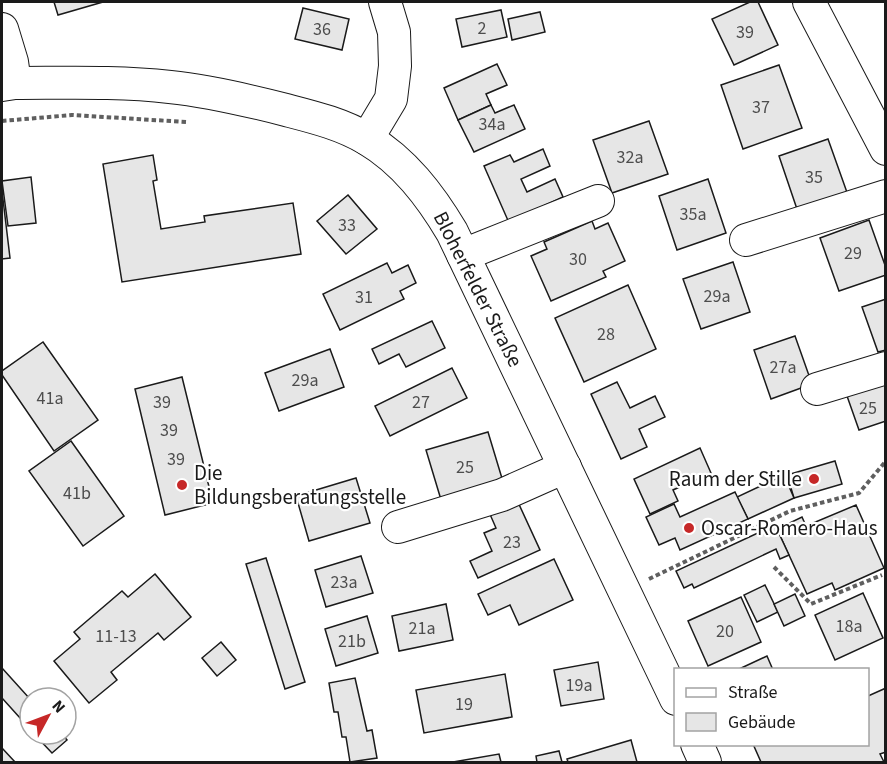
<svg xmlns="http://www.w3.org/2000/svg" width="887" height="764" font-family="'Source Sans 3',sans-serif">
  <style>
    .building { fill: #e6e6e6; stroke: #1a1a1a; stroke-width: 1.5 }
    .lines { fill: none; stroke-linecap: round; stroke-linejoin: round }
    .minor-casing { stroke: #1a1a1a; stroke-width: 34 }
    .path { stroke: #5f5f5f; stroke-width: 4; stroke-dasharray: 4.5 3; stroke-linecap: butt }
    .minor { stroke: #fff; stroke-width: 32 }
    .poi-dot { fill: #c62828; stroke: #fff; stroke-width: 2 }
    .labels { text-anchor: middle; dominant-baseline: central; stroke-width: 4.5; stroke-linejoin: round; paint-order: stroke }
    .number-label { font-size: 18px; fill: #4d4d4d }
    .street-label { font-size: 21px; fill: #1a1a1a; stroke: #fff }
    .poi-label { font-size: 21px; fill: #1a1a1a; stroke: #fff; text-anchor: start }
  </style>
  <rect width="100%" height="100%" fill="#fff"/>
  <!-- building -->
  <g class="building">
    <path d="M54 2H103L58 15Z"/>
    <path d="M750 2H758L778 45 734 65 712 19Z"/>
    <path d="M303 8 349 19 342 50 295 39Z"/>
    <path d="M501 10 507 37 462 47 456 19Z"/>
    <path d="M540 12 545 32 512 40 508 19Z"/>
    <path d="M497 64 507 85 486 94 491 105 458 120 444 88Z"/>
    <path d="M779 65 802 128 743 149 721 85Z"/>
    <path d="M491 105 495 113 514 105 525 129 474 152 458 120Z"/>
    <path d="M649 121 668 174 612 193 593 140Z"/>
    <path d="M828 139 849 198 799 215 779 156Z"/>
    <path d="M543 149 550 166 521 179 527 192 555 179 563 197 535 210 510 225 484 166 510 155 514 162Z"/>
    <path d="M153 155 157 180 153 181 161 229 205 222 204 216 293 203 301 254 122 282 103 164Z"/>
    <path d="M31 177 36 223 8 226 2 181Z"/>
    <path d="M708 179 726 233 677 250 659 196Z"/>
    <path d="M2 191 10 258 2 259Z"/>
    <path d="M348 195 377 229 346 254 317 221Z"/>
    <path d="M869 220 886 268V275L839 291 820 238Z"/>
    <path d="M592 221 595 229 608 223 625 261 603 271 606 277 551 301 531 256 547 249 544 242Z"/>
    <path d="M733 262 750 312 701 329 683 279Z"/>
    <path d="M387 263 392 273 408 265 416 283 400 291 404 299 340 330 323 294Z"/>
    <path d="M628 285 656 349 584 382 555 318Z"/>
    <path d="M886 299V350L878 352 862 307Z"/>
    <path d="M432 321 445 348 406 367 399 354 379 364 372 349Z"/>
    <path d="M795 336 812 384 771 399 754 350Z"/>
    <path d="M43 342 98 420 54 451 2 375V371Z"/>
    <path d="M330 349 344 387 279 411 265 373Z"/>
    <path d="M452 368 467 398 390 436 375 406Z"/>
    <path d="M182 377 213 503 165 515 135 389Z"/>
    <path d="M617 382 630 408 655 396 665 417 639 429 647 447 621 459 591 394Z"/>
    <path d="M886 382V421L859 430 847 396Z"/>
    <path d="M488 432 504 485 442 503 426 450Z"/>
    <path d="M71 441 124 516 83 546 29 471Z"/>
    <path d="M700 448 711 473 673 490 678 501 650 514 634 479Z"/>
    <path d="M835 461 842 484 794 498 787 475Z"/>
    <path d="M784 475 794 498 748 519 737 497Z"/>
    <path d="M356 478 370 523 309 541 296 496Z"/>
    <path d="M735 492 748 519 680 550 675 538 659 545 646 517 674 504 680 517Z"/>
    <path d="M517 500 540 550 478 578 470 561 492 551 484 533 496 528 489 512Z"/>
    <path d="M856 505 884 568 835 590 832 583 807 594 777 529 802 517 806 526Z"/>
    <path d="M775 525 789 555 780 559 776 549 694 588 692 584 684 588 676 571Z"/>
    <path d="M361 556 373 593 326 607 315 570Z"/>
    <path d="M266 558 305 682 285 689 246 564Z"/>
    <path d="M554 559 573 600 519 625 510 605 488 615 478 594Z"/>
    <path d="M155 574 191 617 164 640 158 633 111 672 117 680 89 703 54 661 80 639 74 632 122 591 128 597Z"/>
    <path d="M765 585 778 612 757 622 744 595Z"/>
    <path d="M863 593 883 638 835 660 815 615Z"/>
    <path d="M795 594 805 616 784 626 774 604Z"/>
    <path d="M741 597 761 642 708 666 688 621Z"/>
    <path d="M446 604 453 640 399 651 392 616Z"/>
    <path d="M367 616 378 653 336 666 325 629Z"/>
    <path d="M221 642 236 660 217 676 202 658Z"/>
    <path d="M767 656 773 670H737Z"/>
    <path d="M598 662 604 699 561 706 554 670Z"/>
    <path d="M2 668 30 699V729L2 698Z"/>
    <path d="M505 674 512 717 424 733 416 690Z"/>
    <path d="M355 678 367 731 372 730 377 758 350 762 346 737H342L338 712H334L329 683Z"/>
    <path d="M886 688V752L880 754 884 762H761L753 744H868V696Z"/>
    <path d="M34 734H62L67 740 52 753Z"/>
    <path d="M631 740 637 762H568L567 759Z"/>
    <path d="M2 748 15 762H2Z"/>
    <path d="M559 751 562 762H537L536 756Z"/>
    <path d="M499 754 501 762H453Z"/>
  </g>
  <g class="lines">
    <defs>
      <g id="minor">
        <path d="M809 2 886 149"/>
        <path d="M2 29 12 62 15 83"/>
        <path d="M2 85 15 83C66 83 118 81 170 87 209 91 247 100 286 110 313 117 342 124 367 139 404 161 430 195 452 232L676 699"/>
        <path d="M367 139 391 99 395 66 394 32 385 2"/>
        <path d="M746 240 886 196"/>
        <path d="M463 255 598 201"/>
        <path d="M817 389 886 368"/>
        <path d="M398 527 502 495 565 467"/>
        <path d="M697 744 705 762"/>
      </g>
    </defs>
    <!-- minor casing -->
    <use href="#minor" class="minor-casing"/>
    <!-- path -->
    <g class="path">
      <path d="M2 121 72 115 186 122"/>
      <path d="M774 567 811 604 882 575"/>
      <path d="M649 579 790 511 859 493 886 461"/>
    </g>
    <!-- minor -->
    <use href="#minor" class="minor"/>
  </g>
  <!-- markers -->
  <g class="poi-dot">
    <circle cx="814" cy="479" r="6"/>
    <circle cx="182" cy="485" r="6"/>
    <circle cx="689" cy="528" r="6"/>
  </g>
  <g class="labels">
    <!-- number labels -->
    <g class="number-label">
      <text x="482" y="28">2</text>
      <text x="322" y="29">36</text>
      <text x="745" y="32">39</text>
      <text x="761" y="107">37</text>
      <text x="492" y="124">34a</text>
      <text x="630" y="157">32a</text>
      <text x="814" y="177">35</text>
      <text x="693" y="214">35a</text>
      <text x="347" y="225">33</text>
      <text x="853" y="253">29</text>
      <text x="578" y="259">30</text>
      <text x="717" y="296">29a</text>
      <text x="364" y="297">31</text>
      <text x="606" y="334">28</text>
      <text x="783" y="367">27a</text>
      <text x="305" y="380">29a</text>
      <text x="50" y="398">41a</text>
      <text x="162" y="402">39</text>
      <text x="421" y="402">27</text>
      <text x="868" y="408">25</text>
      <text x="169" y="430">39</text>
      <text x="176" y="459">39</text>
      <text x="465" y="467">25</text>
      <text x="77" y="493">41b</text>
      <text x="512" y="542">23</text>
      <text x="344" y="582">23a</text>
      <text x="849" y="626">18a</text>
      <text x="422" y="628">21a</text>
      <text x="725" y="631">20</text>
      <text x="116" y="636">11-13</text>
      <text x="352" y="641">21b</text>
      <text x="579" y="685">19a</text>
      <text x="464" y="704">19</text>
    </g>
    <!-- street labels -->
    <g class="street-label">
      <text transform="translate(478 289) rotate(63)">Bloherfelder Straße</text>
    </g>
    <!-- poi labels -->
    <g class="poi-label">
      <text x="194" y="473">Die<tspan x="194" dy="24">Bildungsberatungsstelle</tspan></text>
      <text x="802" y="479" text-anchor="end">Raum der Stille</text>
      <text x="701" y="528">Oscar-Romero-Haus</text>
    </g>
  </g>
  <!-- border -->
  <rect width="887" height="764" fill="none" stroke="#1a1a1a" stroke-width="6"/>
  <!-- legend -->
  <rect x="674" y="668" width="195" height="78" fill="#ffffff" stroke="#a3a3a3" stroke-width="1.5"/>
  <rect x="686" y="688" width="30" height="9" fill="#ffffff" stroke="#a3a3a3" stroke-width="1.5"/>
  <text x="728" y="698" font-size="18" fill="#1a1a1a">Straße</text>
  <rect x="686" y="713" width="30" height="18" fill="#e6e6e6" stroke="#a3a3a3" stroke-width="1.5"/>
  <text x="728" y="728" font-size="18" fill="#1a1a1a">Gebäude</text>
  <!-- north arrow -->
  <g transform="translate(48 716) rotate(49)"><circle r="28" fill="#ffffff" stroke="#a3a3a3" stroke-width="1.5"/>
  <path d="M0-4.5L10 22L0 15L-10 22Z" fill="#c62828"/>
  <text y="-9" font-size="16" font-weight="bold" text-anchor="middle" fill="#1a1a1a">N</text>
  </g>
</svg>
